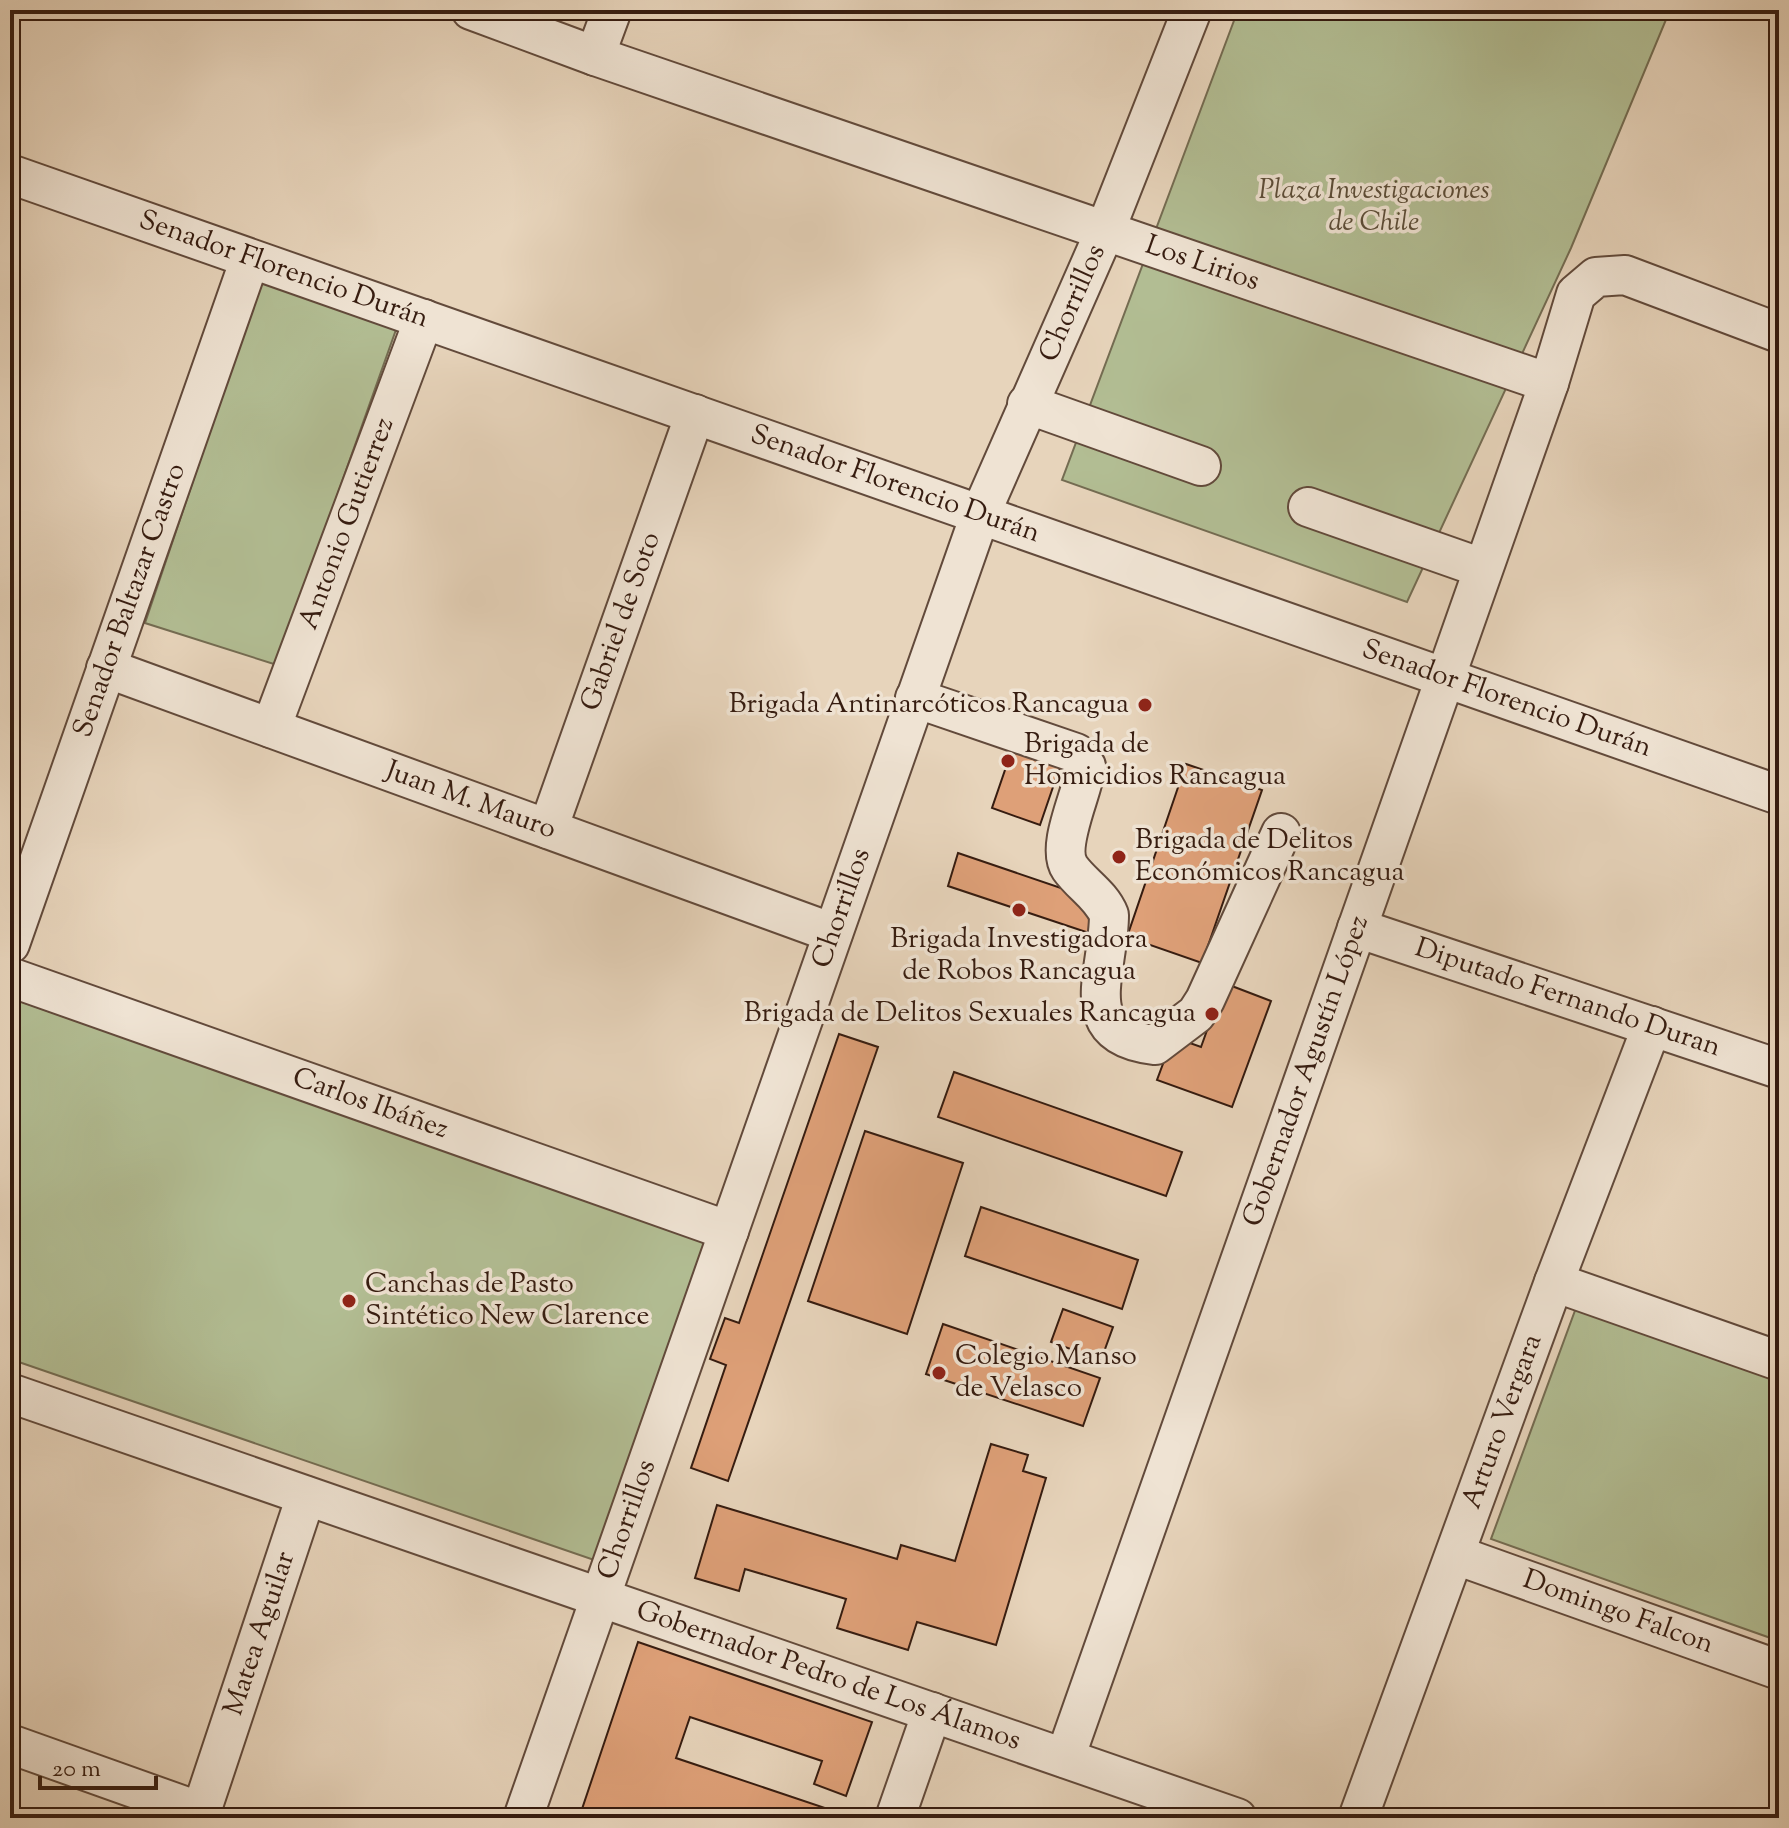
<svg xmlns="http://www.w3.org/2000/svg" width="1789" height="1828" font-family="'Sorts Mill Goudy',serif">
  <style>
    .green { fill: #b2bd93; stroke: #746c52; stroke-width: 2 }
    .building { fill: #dea078; stroke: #361c10; stroke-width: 2 }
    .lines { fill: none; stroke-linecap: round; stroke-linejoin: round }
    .minor-casing { stroke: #624a3b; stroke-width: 42 }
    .minor { stroke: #efe3d3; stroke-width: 38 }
    .poi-dot { fill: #8f2418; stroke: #efe3d3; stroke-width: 3 }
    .labels { text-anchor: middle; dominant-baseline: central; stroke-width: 7; stroke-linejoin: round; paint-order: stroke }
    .park-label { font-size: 28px; font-style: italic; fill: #5b4c37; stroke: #efe3d3 }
    .street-label { font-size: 28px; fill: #361c10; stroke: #efe3d3 }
    .poi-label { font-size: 28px; fill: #361c10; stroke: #efe3d3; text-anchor: start }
  </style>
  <rect width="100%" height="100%" fill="#e7d4bb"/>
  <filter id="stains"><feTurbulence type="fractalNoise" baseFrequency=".0025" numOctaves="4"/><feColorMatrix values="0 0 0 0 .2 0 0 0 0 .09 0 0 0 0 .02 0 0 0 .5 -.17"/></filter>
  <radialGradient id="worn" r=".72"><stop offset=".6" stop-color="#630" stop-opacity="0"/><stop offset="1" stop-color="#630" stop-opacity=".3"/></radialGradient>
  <!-- green -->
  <g class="green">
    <path d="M1238 10H1670L1571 248 1407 602 1062 480Z"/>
    <path d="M264 271 398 324 277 665 145 623Z"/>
    <path d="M11 998 709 1243 597 1561 10 1359Z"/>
    <path d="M1580 1297 1779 1366V1641L1491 1539Z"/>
  </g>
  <!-- building -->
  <g class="building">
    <path d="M1017 735 1065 752 1040 825 992 808Z"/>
    <path d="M1186 764 1262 790 1202 963 1127 937Z"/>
    <path d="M958 853 1099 901 1089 933 948 886Z"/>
    <path d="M1224 983 1271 1001 1232 1107 1157 1080 1173 1037 1201 1047Z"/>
    <path d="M839 1034 878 1047 728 1481 691 1468 726 1365 710 1359 725 1318 739 1323Z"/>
    <path d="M954 1072 1182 1152 1166 1196 938 1117Z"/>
    <path d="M865 1131 963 1163 907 1334 808 1301Z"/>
    <path d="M981 1207 1138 1260 1122 1309 965 1256Z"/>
    <path d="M1063 1309 1113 1327 1101 1360 1051 1342Z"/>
    <path d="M943 1324 1100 1378 1083 1426 926 1374Z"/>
    <path d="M991 1444 1028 1455 1023 1471 1046 1478 996 1645 917 1622 908 1650 837 1628 846 1599 745 1569 739 1591 695 1578 717 1505 897 1559 901 1545 955 1561Z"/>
    <path d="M638 1642 872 1722 846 1796 814 1784 822 1761 690 1717 676 1758 840 1813 838 1818H579Z"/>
  </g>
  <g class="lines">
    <defs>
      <g id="minor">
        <path id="s1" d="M471 10 595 56 1549 383 1576 294 1596 277 1625 275 1779 333"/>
        <path d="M595 56 612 10"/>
        <path id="s2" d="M10 174 1779 795"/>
        <path d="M1027 404 1201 466"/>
        <path d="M1308 507 1482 568"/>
        <path id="s3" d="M106 668 833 933"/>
        <path d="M915 698 1076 753 1086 766C1083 793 1055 846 1070 868 1082 885 1101 895 1109 915 1109 973 1072 1036 1155 1045L1196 1014 1205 1000 1281 833"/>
        <path id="s4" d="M271 728 424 319"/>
        <path id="s5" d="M548 829 695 414"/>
        <path id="s6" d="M1357 928 1779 1069"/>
        <path id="s7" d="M10 944 250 259"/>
        <path id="s8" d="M10 977 729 1231"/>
        <path d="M1554 1282 1779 1361"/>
        <path id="s9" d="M10 1393 1237 1818"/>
        <path id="s10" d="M1456 1555 1779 1670"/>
        <path d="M10 1744 201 1812"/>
        <path id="s11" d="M1065 1758 1549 383"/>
        <path id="s12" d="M199 1818 306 1496"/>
        <path id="s13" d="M523 1818 980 515 1105 231 1192 10"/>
        <path d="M895 1818 932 1712"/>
        <path id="s14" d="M1358 1818 1554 1282 1652 1026"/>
      </g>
    </defs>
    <!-- minor casing -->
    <use href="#minor" class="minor-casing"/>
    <!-- minor -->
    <use href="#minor" class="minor"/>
  </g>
  <!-- markers -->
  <g class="poi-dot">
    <circle cx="1145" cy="705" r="8"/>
    <circle cx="1008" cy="761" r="8"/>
    <circle cx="1119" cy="857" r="8"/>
    <circle cx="1019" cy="910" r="8"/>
    <circle cx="1212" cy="1014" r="8"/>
    <circle cx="349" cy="1301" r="8"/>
    <circle cx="939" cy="1373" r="8"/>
  </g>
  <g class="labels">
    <!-- park labels -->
    <g class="park-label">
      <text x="1374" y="191">Plaza Investigaciones<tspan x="1374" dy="32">de Chile</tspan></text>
    </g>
    <!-- street labels -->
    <g class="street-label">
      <text stroke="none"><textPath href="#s1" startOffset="774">Los Lirios</textPath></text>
      <text stroke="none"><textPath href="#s2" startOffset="290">Senador Florencio Durán</textPath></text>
      <text stroke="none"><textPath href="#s13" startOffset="1612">Chorrillos</textPath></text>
      <text stroke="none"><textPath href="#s2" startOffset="938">Senador Florencio Durán</textPath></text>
      <text stroke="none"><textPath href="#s4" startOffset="218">Antonio Gutierrez</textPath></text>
      <text stroke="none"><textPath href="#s7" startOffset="364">Senador Baltazar Castro</textPath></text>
      <text stroke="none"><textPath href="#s5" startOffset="220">Gabriel de Soto</textPath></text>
      <text stroke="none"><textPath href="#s2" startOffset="1586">Senador Florencio Durán</textPath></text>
      <text stroke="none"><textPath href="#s3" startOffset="388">Juan M. Mauro</textPath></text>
      <text stroke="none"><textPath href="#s13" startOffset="964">Chorrillos</textPath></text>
      <text stroke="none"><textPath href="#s6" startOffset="222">Diputado Fernando Duran</textPath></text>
      <text stroke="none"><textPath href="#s11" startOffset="728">Gobernador Agustín López</textPath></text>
      <text stroke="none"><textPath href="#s8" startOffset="382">Carlos Ibáñez</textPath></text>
      <text stroke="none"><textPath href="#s14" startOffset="422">Arturo Vergara</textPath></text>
      <text stroke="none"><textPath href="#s13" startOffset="316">Chorrillos</textPath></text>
      <text stroke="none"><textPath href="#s10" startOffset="172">Domingo Falcon</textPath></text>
      <text stroke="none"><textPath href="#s12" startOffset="194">Matea Aguilar</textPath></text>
      <text stroke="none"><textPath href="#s9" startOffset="866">Gobernador Pedro de Los Álamos</textPath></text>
    </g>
    <!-- poi labels -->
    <g class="poi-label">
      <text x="1129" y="705" text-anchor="end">Brigada Antinarcóticos Rancagua</text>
      <text x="1024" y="745">Brigada de<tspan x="1024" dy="32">Homicidios Rancagua</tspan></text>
      <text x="1135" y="841">Brigada de Delitos<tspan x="1135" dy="32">Económicos Rancagua</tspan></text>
      <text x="1019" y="940" text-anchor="middle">Brigada Investigadora<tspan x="1019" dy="32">de Robos Rancagua</tspan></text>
      <text x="1196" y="1014" text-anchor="end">Brigada de Delitos Sexuales Rancagua</text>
      <text x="365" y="1285">Canchas de Pasto<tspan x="365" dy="32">Sintético New Clarence</tspan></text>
      <text x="955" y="1357">Colegio Manso<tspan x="955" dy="32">de Velasco</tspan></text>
    </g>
  </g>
  <!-- margin -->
  <rect width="1789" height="1828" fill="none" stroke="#e7d4bb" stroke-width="40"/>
  <rect x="12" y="12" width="1765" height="1804" fill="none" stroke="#361c10" stroke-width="4"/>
  <rect x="20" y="20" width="1749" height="1788" fill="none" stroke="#361c10" stroke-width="2"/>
  <!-- scale -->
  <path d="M40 1776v12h116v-12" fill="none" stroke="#361c10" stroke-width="4"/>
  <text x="52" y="1776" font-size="24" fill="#361c10" stroke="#efe3d3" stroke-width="6" paint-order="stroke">20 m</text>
  <rect width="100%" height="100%" filter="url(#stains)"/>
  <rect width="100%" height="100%" fill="url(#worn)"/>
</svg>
